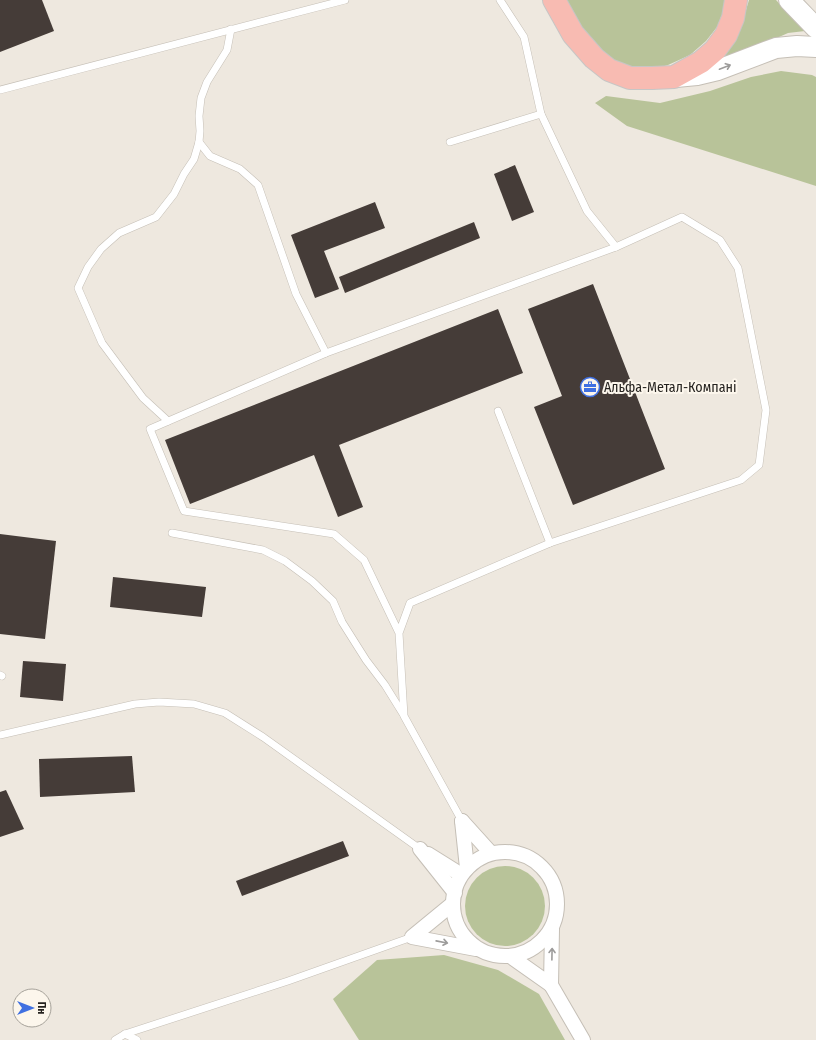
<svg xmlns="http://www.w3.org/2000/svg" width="816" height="1040" font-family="'Fira Sans Condensed',sans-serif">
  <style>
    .green { fill: #b8c399 }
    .building { fill: #453c38 }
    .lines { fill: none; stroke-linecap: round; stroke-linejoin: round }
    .lane-casing { stroke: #c5bfb6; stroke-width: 8 }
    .street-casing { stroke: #c5bfb6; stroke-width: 16 }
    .secondary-casing { stroke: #c5bfb6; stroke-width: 22 }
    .primary-casing { stroke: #c7c6c5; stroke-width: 24 }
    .lane { stroke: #fff; stroke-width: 7 }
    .street { stroke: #fff; stroke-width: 14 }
    .secondary { stroke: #fff; stroke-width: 20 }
    .primary { stroke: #f8bbb2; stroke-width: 22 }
    .oneway { stroke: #9d9c9b }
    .labels { text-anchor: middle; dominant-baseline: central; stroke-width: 4; stroke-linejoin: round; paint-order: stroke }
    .poi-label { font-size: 14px; fill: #262320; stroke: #fcf6ec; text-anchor: start }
  </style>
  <rect width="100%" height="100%" fill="#eee8df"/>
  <!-- green -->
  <g class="green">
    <path d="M559 0H725V7L717 27 706 41 690 55 668 65 641 73 606 62Z"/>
    <path d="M749 0H776L805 31 788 33 779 37 715 63 733 42 740 30Z"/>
    <path d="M781 71 812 75 816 77V186L627 126 595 103 606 96 660 103 710 91 751 77Z"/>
    <circle cx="505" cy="906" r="40"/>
    <path d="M444 955 498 970 539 994 565 1040H359L333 999 377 960Z"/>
  </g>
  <!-- building -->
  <g class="building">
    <path d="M0 0H42L54 31 0 52Z"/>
    <path d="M515 165 534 212 512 221 494 174Z"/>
    <path d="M375 202 385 228 324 251 339 289 315 298 291 235Z"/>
    <path d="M474 222 480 238 345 293 339 277Z"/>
    <path d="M593 284 665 469 573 505 534 407 562 396 528 309Z"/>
    <path d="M498 309 523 373 339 445 363 507 338 517 314 455 190 504 165 440Z"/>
    <path d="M0 534 56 541 45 639 0 634Z"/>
    <path d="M113 577 206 587 202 617 110 607Z"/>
    <path d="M23 661 66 664 63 701 20 697Z"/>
    <path d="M132 756 135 792 40 797 39 759Z"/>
    <path d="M6 790 24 829 0 837V792Z"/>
    <path d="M343 841 349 856 242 896 236 881Z"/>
  </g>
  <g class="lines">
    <defs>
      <g id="lane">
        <path d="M500 0 524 37 541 114 587 211 616 247"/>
        <path d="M0 90 345 0"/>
        <path d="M199 142 210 156 240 169 258 185 296 294 326 353"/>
        <path d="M450 142 541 114"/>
        <path d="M498 411 550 543"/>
        <path d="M168 421 143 398 102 343 78 288 88 267 101 249 119 233 156 217 174 194 184 174 194 159 199 142 200 131 199 116 201 98 207 82 227 50 231 29"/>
        <path d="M172 533 263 550 285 561 312 581 333 601 342 622 366 660 385 685 403 714"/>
        <path d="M399 633 364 560 334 534 184 511 150 429 326 353 616 247 682 217 720 240 738 268 766 410 759 465 741 480 550 543 410 603 399 633 404 716 462 821"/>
        <path d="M0 675 2 676"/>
        <path d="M0 735 135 704 159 702 194 704 225 713 263 737 420 849"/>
        <path d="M125 1034 137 1040"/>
        <path d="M115 1040 125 1034 288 981 412 937"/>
      </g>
      <g id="street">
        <path d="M462 821 467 868"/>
        <path d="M462 821 490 852"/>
        <path d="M420 849 455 893"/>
        <circle cx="505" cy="904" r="52"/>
        <path d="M428 854 460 874"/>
        <path d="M451 905 412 937 476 949"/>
        <path d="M510 956 551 985 552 929"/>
        <path d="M551 985 583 1040"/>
      </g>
      <g id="secondary">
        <path d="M789 0 816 28"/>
        <path d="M676 77 697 75 718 70 776 48 797 46 816 47"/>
      </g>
      <path id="primary" d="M554 0 573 34 594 58 609 70 630 78H652L674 77 701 62 715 50 726 35 733 18 736 0"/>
    </defs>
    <!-- lane casing -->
    <use href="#lane" class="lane-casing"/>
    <!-- street casing -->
    <use href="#street" class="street-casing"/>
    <!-- secondary casing -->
    <use href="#secondary" class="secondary-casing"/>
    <!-- primary casing -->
    <use href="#primary" class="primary-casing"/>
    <!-- lane -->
    <use href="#lane" class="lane"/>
    <!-- street -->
    <use href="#street" class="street"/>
    <!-- secondary -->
    <use href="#secondary" class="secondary"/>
    <!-- primary -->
    <use href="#primary" class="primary"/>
  </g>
  <!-- one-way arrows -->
  <defs><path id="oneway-shaft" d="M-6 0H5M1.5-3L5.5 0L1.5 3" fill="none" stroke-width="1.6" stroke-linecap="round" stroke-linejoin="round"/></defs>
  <g class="oneway">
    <use href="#oneway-shaft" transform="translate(725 67) rotate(-21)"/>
    <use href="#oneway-shaft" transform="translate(442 942) rotate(11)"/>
    <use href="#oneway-shaft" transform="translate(552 954) rotate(-89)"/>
  </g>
  <!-- icons -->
  <defs>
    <symbol id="office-ring" viewBox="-11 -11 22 22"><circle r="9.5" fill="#fcf6ec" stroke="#4070e1" stroke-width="1.5"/><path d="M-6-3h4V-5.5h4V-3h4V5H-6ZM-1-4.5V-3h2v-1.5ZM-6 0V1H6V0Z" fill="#4070e1"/></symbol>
  </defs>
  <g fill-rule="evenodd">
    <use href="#office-ring" x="579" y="376" width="22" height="22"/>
  </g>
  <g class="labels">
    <!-- poi labels -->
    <g class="poi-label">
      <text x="604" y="387">Альфа-Метал-Компані</text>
    </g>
  </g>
  <!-- north arrow -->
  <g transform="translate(32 1008) rotate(90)"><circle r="19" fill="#fcf6ec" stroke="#a6a29a"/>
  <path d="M0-3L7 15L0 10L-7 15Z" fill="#4070e1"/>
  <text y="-6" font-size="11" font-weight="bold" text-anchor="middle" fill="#262320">Пн</text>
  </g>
</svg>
